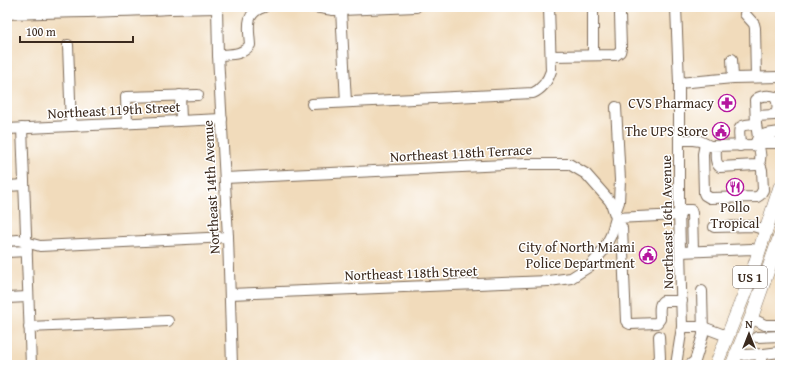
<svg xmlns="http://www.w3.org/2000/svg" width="787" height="372" font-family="'Gentium Book Plus',serif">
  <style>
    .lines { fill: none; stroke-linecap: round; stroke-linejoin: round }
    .minor-casing { stroke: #7b6855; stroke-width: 12 }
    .major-casing { stroke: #7b6855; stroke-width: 14 }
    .minor { stroke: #fff; stroke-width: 10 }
    .major { stroke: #fff; stroke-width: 13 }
    .labels { text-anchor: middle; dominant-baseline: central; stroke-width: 3; stroke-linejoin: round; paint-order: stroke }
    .shield { fill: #fff; stroke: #766a62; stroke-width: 1 }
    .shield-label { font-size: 13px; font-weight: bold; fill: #3b2a1e }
    .poi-label { font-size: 14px; fill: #3b2a1e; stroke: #fff; text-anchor: end }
    .street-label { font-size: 14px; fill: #3b2a1e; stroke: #fff }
  </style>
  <rect width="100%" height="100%" fill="#fff"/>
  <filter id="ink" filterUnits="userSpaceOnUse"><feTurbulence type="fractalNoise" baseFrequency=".025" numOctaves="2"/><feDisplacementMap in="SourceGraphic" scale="8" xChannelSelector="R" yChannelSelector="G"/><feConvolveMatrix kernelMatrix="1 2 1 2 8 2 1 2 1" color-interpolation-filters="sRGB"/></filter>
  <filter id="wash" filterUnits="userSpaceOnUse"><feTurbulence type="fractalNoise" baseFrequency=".012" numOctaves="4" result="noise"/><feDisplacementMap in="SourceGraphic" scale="16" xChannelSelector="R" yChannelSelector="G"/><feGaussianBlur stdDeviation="0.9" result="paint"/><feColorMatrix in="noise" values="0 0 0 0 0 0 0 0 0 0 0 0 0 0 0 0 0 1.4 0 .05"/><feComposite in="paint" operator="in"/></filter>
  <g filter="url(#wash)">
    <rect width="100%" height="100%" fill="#f1dbbb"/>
  </g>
  <g filter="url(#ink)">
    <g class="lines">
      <defs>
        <g id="minor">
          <path d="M169 7V9L217 8"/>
          <path d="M217 7 218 55 228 237 232 365"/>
          <path d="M314 7 333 10H341L416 7"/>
          <path d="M341 10 346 102"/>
          <path d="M7 14C61 12 115 12 169 9"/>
          <path d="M745 14 754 24 755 28 756 77"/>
          <path d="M68 45 71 126"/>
          <path d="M218 55C231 54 241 56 250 45 249 28 244 13 264 7"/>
          <path d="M593 55V7"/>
          <path d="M551 56 616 55 620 52 621 48 620 15 621 7"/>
          <path d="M732 59 733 78"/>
          <path d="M679 83 733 78 780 77"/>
          <path d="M180 95 181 120"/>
          <path d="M312 104 533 93C542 89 548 80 551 71L549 7"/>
          <path d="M756 116 774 115C779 112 778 102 775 97 770 95 759 95 755 100L756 124"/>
          <path d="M127 123 126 97 198 95"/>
          <path d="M22 128 31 365"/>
          <path d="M7 129 222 119"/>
          <path d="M758 137 766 134 780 132"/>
          <path d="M680 140H693L700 141 710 146 755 145 758 146C761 151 761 159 759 164L756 165 720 167C714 163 716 153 716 146"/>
          <path d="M756 142 762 143H780"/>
          <path d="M705 144 703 154 704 193 705 195 710 198 757 197 760 195 763 190 762 170 761 167 759 164"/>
          <path d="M740 146C739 126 736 125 756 124L758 137 755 145"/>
          <path d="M225 178 525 164H569L586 174 609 200 611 203 616 218 611 235 603 251 590 266 571 278 549 281 230 294"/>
          <path d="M7 186 24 185"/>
          <path d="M679 210H691L692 213 693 251"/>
          <path d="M615 213 619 202 620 180 616 107"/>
          <path d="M680 215 616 218 622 228 626 321 628 323 630 324 657 323 660 319C660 313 658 305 663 301H682"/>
          <path d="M714 227 753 226 766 230"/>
          <path d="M7 241 18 240 40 246 228 237"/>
          <path d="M7 252 27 251"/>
          <path d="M680 252 752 249 759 252"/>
          <path d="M7 298 28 297"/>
          <path d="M751 318 765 325H780"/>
          <path d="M29 327 168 321"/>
          <path d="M682 327H703L727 336"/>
          <path d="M757 337 780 336"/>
          <path d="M737 353 744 355 764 354 759 365"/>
          <path d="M764 354 780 352"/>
          <path d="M655 365 660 358 659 336"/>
          <path d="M676 365 682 327 679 210V83L676 7"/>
          <path d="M690 365 695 361 703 335 702 291"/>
        </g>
        <g id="major">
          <path d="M716 365 749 282 780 187"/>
          <path d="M732 365 753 313 780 236"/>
        </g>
      </defs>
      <!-- minor casing -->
      <use href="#minor" class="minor-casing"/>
      <!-- major casing -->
      <use href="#major" class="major-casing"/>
      <!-- minor -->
      <use href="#minor" class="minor"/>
      <!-- major -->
      <use href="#major" class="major"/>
    </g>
  </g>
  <!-- icons -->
  <defs>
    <symbol id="pharmacy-ring" viewBox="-11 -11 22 22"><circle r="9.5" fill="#fff" stroke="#b5179e" stroke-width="1.5"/><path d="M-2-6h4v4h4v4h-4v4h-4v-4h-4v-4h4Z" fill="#b5179e"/></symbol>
    <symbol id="civic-ring" viewBox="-11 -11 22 22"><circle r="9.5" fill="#fff" stroke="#b5179e" stroke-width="1.5"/><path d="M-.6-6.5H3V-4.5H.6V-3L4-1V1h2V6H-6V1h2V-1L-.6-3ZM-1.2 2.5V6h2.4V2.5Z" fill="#b5179e"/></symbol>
    <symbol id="restaurant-ring" viewBox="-11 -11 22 22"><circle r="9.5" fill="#fff" stroke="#b5179e" stroke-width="1.5"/><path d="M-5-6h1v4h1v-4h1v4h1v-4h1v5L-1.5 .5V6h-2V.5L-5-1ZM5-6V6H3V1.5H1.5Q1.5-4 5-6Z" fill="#b5179e"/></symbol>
  </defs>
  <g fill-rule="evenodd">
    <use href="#pharmacy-ring" x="717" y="93" width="20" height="20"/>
    <use href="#civic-ring" x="711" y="121" width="20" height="20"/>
    <use href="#restaurant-ring" x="725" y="177" width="20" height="20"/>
    <use href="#civic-ring" x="638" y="245" width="20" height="20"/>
  </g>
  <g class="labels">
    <!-- shield labels -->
    <rect class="shield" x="733" y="266" width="34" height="22" rx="3"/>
    <g class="shield-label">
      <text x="750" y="277">US 1</text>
    </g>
    <!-- poi labels -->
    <g class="poi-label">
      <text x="714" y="103">CVS Pharmacy</text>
      <text x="708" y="131">The UPS Store</text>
      <text x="735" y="207" text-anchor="middle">Pollo<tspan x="735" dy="16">Tropical</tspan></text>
      <text x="635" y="247">City of North Miami<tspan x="635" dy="16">Police Department</tspan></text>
    </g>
    <!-- street labels -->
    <g class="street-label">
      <text transform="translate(114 110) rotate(-3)">Northeast 119th Street</text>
      <text transform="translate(461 153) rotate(-3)">Northeast 118th Terrace</text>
      <text transform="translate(211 187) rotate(-93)">Northeast 14th Avenue</text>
      <text transform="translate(667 222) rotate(-91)">Northeast 16th Avenue</text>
      <text transform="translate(411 273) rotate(-2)">Northeast 118th Street</text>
    </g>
  </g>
  <!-- margin -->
  <rect width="787" height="372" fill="none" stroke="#fff" stroke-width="24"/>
  <!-- north arrow -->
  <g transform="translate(749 334)" stroke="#ffffff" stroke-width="3" paint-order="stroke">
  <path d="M0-3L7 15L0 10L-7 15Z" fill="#3b2a1e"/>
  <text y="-6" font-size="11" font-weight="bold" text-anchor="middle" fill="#3b2a1e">N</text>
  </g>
  <!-- scale -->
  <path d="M20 36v6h113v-6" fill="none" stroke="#3b2a1e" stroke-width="2"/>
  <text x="26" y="36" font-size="12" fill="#3b2a1e" stroke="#ffffff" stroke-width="3" paint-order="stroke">100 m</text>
</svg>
